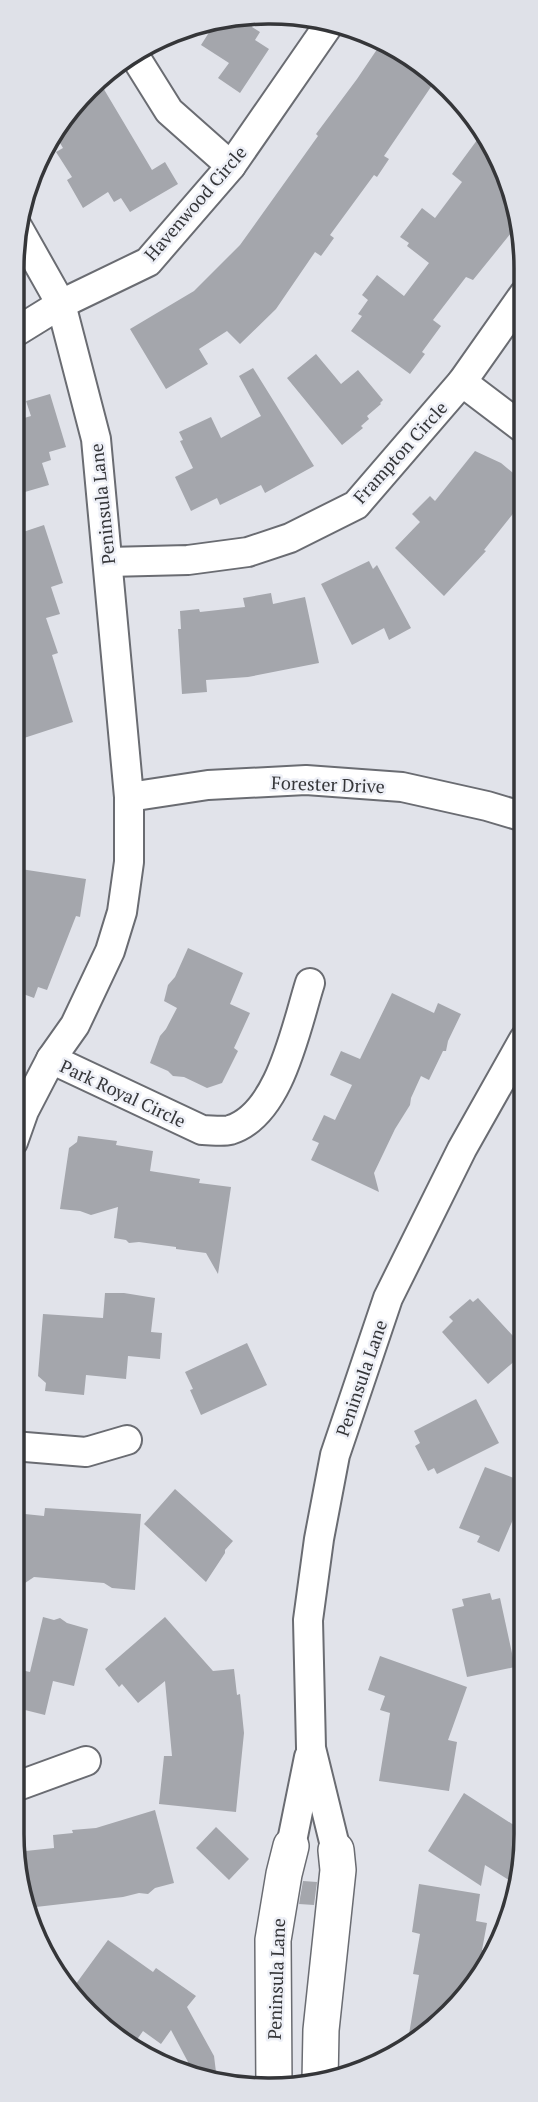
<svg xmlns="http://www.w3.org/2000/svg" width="538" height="2102" font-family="'PT Serif',serif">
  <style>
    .building { fill: #a4a6ac }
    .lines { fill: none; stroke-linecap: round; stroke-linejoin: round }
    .minor-casing { stroke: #6a6c72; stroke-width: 32 }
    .tertiary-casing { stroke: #6a6c72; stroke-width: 38 }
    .minor { stroke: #fff; stroke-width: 28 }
    .tertiary { stroke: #fff; stroke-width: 35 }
    .labels { text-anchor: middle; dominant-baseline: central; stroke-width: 5; stroke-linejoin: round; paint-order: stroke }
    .street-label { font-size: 18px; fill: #353639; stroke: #eef0f7 }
    .rim { fill: none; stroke: #353639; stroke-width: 3.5 }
  </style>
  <rect width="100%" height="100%" fill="#e1e3ea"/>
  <!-- building -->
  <g class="building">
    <path d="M259 17 252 27 260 32 255 40 269 49 240 93 218 78 229 63 201 45 217 20Z"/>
    <path d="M384 39 437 78 384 156 389 159 377 177 374 175 330 235 334 238 321 256 315 252 276 309 240 344 227 331 199 349 208 364 166 389 130 329 194 291 240 245 318 136 316 134 357 79Z"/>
    <path d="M99 81 152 170 165 162 178 184 130 212 121 198 114 202 108 192 83 208 67 180 72 177 56 152 63 148 54 133Z"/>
    <path d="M483 132 499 156 520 222 473 280 466 277 433 320 441 326 422 352 425 354 410 374 351 331 362 316 358 314 368 300 362 295 377 275 404 296 429 263 407 246 409 243 400 237 422 208 435 218 462 182 452 174Z"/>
    <path d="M316 354 341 384 358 370 383 400 380 403 381 404 367 416 369 419 361 426 363 428 342 445 287 378Z"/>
    <path d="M253 368 314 466 265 493 261 485 220 505 217 498 191 511 175 477 193 468 180 441 183 440 179 432 211 417 221 438 261 416 239 376Z"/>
    <path d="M50 394 66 447 49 452 51 460 42 463 49 485 18 494 14 482V421L31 416 26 401Z"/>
    <path d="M475 451 501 463 524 482V500L484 550 486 551 444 596 395 548 420 522 412 514 430 496 435 501Z"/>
    <path d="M44 525 63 583 51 587 60 614 46 618 58 653 52 655 73 722 24 738 20 727 14 729V535Z"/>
    <path d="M369 561 373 569 377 565 411 628 389 640 384 628 352 645 321 584Z"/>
    <path d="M271 593 273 604 305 597 319 663 248 677 206 680 207 692 182 694 178 629H181L180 611 199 609 200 612 245 607 243 598Z"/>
    <path d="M14 868 86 879 80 917 76 916 47 990 38 987 34 998 15 991 24 968 13 964Z"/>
    <path d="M188 948 243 973 230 1004 250 1013 234 1048 238 1051 222 1083 207 1088 184 1077 173 1076 168 1071 150 1063 160 1036 166 1029 177 1008 164 1001 168 985 175 977Z"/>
    <path d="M392 993 434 1013 438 1003 461 1014 448 1041 446 1051H443L429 1080 421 1076 411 1098 410 1105 395 1129 374 1173 379 1192 311 1160 319 1143 312 1140 324 1115 335 1120 352 1085 330 1075 341 1051 360 1059Z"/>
    <path d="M78 1136 117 1141 116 1145 153 1151 150 1171 200 1179 199 1183 231 1187 218 1274 206 1253 176 1249V1247L139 1242 129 1243 126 1240 114 1238 118 1207 91 1215 80 1211 60 1209 69 1148 77 1142Z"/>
    <path d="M105 1293H124L155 1298 151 1332 162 1333 160 1359 128 1356 126 1379 86 1375 84 1395 45 1391 46 1383 38 1376 43 1314 103 1318Z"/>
    <path d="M478 1298 524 1348V1353L488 1384 442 1332 453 1321 449 1317 470 1299 473 1302Z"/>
    <path d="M247 1343 267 1385 201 1415 190 1390 193 1389 185 1372Z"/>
    <path d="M476 1399 499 1443 437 1474 434 1468 428 1471 415 1446 420 1443 414 1431Z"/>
    <path d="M485 1467 524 1482V1494L499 1552 477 1542 480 1536 459 1528Z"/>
    <path d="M175 1489 233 1541 225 1550V1553L206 1582 144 1524Z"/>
    <path d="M45 1508 141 1514 135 1590 112 1588 104 1583 34 1577 19 1587 25 1514 44 1516Z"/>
    <path d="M490 1593 492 1600 500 1598 515 1667 467 1677 452 1609 464 1606 462 1599Z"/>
    <path d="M43 1617 54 1620 60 1618 67 1623 88 1629 74 1686 53 1681 45 1715 21 1709 25 1691 12 1688V1668L30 1672Z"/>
    <path d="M165 1617 213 1671 234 1669 237 1695 240 1694 244 1733 236 1812 159 1804 164 1756H172L165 1681 138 1703 122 1684 119 1687 105 1669Z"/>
    <path d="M380 1656 467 1687 448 1740 457 1742 449 1791 379 1781 390 1713 380 1710 385 1696 368 1690Z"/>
    <path d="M464 1793 523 1831V1867L517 1885 485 1865 481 1886 428 1851Z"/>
    <path d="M155 1810 174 1883 155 1888 148 1894 139 1893 123 1897 27 1908 16 1852 54 1848 53 1835 73 1833 72 1830 96 1828Z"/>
    <path d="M216 1827 249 1859 229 1880 196 1848Z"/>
    <path d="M303 1881 317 1882 314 1905 299 1904Z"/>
    <path d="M419 1884 480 1894 476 1921 487 1923 482 1950 495 1952 492 1961 426 2036 407 2046 419 1975 413 1974 420 1934 412 1932Z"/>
    <path d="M108 1940 153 1972 156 1968 196 1996 187 2007 214 2056 217 2080 189 2072 188 2062 171 2030 161 2044 143 2031 134 2044 76 2003 70 1992Z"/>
  </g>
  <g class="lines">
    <defs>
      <g id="minor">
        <path d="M134 55 169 111 231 166"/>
        <path d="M14 333 61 304 148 262 231 166 330 23"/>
        <path d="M462 382 524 429"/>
        <path d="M108 562 188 560 248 552 290 538 356 505 462 382 524 294"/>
        <path d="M129 797 208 785 306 780 402 787 487 806 524 817"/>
        <path d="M51 1059 202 1130C211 1130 222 1132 230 1130 280 1115 296 1027 310 983"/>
        <path d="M13 1142 24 1111 51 1059 75 1025 110 951 122 912 129 862V797L96 439 61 304 17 226"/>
        <path d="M13 1446 86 1452 127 1440"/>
        <path d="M12 1788 86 1761"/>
        <path d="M291 1846 309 1757"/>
        <path d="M336 1850 311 1748 308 1620 319 1539 335 1455 388 1298 462 1149 524 1039"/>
      </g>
      <g id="tertiary">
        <path d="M320 2082 321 2030 338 1870 336 1850"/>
        <path d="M274 2087 273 1940 284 1874 291 1846"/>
      </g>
    </defs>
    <!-- minor casing -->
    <use href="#minor" class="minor-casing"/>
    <!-- tertiary casing -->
    <use href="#tertiary" class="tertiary-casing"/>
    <!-- minor -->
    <use href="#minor" class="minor"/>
    <!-- tertiary -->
    <use href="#tertiary" class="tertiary"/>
  </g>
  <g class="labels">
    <!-- street labels -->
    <g class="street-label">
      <text transform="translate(195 203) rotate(-49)">Havenwood Circle</text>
      <text transform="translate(400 452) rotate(-48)">Frampton Circle</text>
      <text transform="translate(102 504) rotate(-96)">Peninsula Lane</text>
      <text transform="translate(328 784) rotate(2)">Forester Drive</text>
      <text transform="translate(123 1093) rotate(25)">Park Royal Circle</text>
      <text transform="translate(361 1378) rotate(-71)">Peninsula Lane</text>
      <text transform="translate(276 1979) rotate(-88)">Peninsula Lane</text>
    </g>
  </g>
  <!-- crop -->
  <path d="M0 0H538V2102H0ZM268 24H270A244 244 0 0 1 514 268V1834A244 244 0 0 1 270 2078H268A244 244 0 0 1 24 1834V268A244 244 0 0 1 268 24Z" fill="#dfe1e8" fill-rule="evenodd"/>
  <path class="rim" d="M268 24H270A244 244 0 0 1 514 268V1834A244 244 0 0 1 270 2078H268A244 244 0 0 1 24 1834V268A244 244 0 0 1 268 24Z"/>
</svg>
